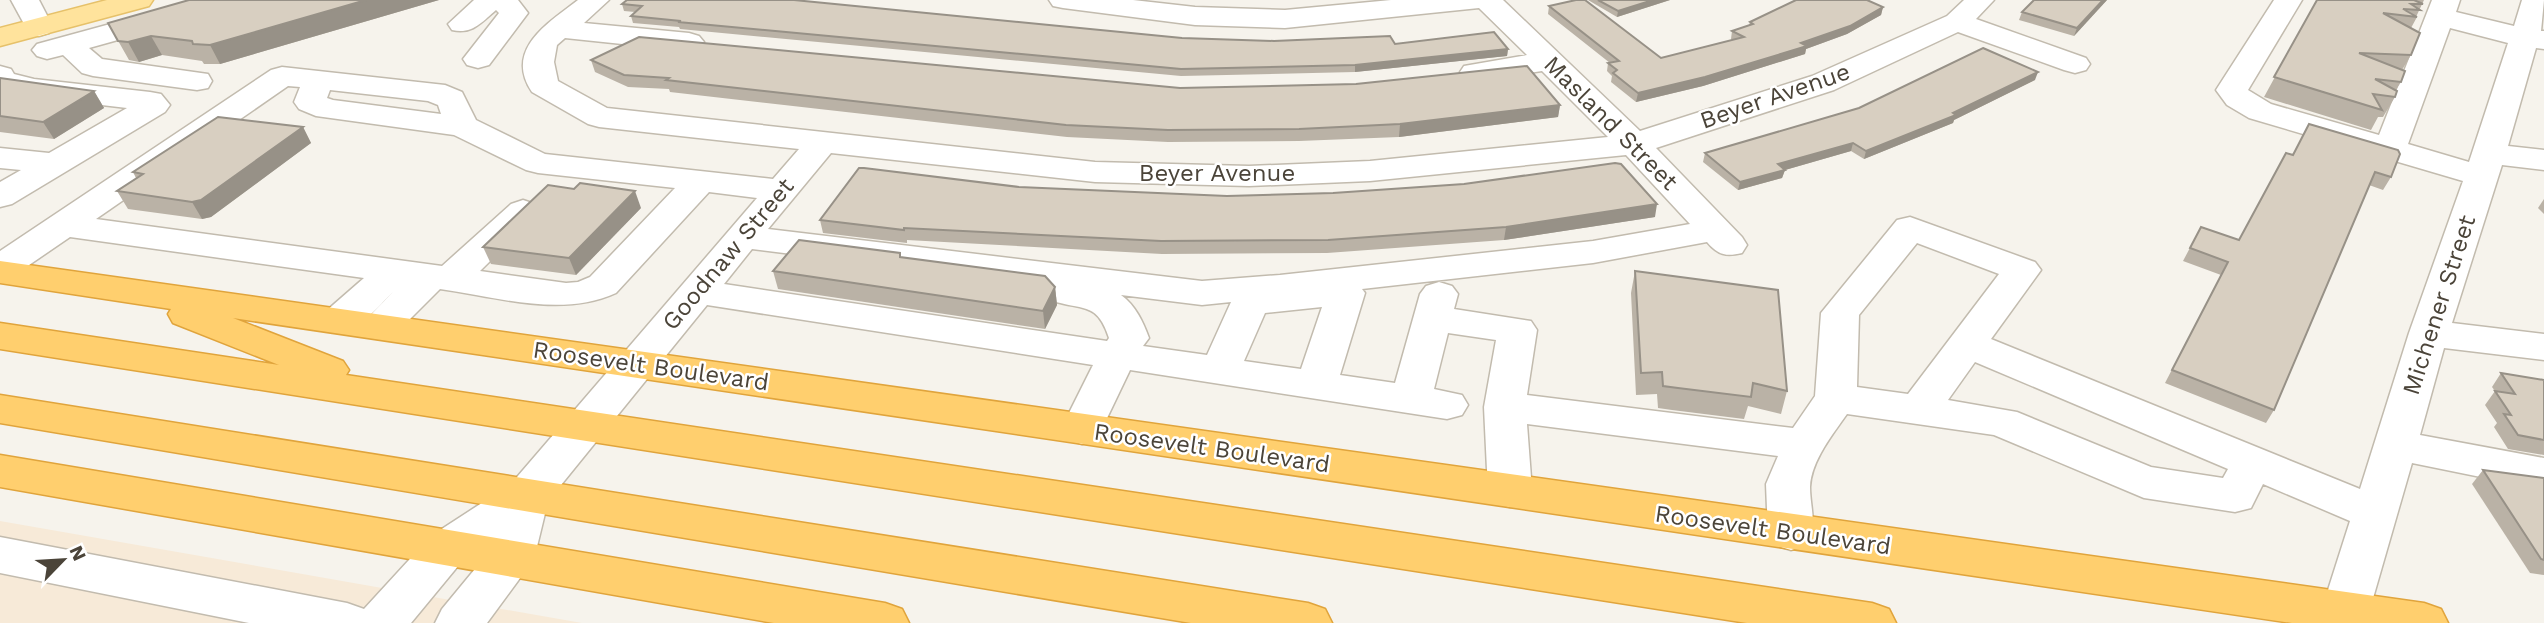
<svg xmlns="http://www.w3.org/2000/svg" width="2544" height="623" font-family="'Work Sans',sans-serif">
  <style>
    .commercial { fill: #f7ead8 }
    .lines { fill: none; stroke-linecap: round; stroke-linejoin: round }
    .minor-casing { stroke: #c2bbae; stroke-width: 3 }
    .major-casing { stroke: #e6c16a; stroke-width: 3 }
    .highway-casing { stroke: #e0a43c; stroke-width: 3 }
    .minor { fill: #fff; fill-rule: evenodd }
    .major { fill: #ffe39c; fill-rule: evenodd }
    .highway { fill: #ffcf6e; fill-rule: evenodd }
    .wall { fill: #bab2a6 }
    .shaded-wall { fill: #979187 }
    .building { fill: #d8cfc1; stroke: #979187; stroke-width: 2 }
    .labels { text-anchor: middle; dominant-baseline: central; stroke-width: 5; stroke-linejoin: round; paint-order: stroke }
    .street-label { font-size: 24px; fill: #4b4439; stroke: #fff }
  </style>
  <rect width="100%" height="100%" fill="#f6f3ec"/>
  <!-- commercial -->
  <path class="commercial" d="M0 521 582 623H0Z"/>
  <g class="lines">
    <defs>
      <g id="minor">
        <path d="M11 0H39L53 27 49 33 39 36 29 33Z"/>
        <path d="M198 0H244L240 6 89 48 102 59 208 74 212 81 208 88 197 90 93 76 82 73 63 55 47 59 37 56 32 50 37 44Z"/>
        <path d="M474 0H518L528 13 489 65 478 68 467 65 463 59 499 13 496 10C482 22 472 35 452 30L448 24Z"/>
        <path d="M578 0H609L584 23 689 33 699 36 704 42 699 48 689 51 565 38 557 45 554 62 558 81 607 108 1095 162 1249 166 1370 161 1608 137 1542 71 1475 81 1464 78 1460 72 1464 66 1527 55 1479 8 1285 28 1195 25 1063 8 1053 6 1049 0H1133L1195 7 1285 10 1391 0H1503L1640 131 1812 76 1947 16 1964 0H1994L1976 19 2086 58 2090 64 2086 70 2075 73 2064 70 1958 32 1834 90 1656 148 1742 237 1747 245 1742 253C1726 257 1718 255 1707 242L1593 263 1362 289 1365 293 1340 375 1395 383 1420 294 1426 286 1439 282 1452 286 1458 294 1454 309 1531 321 1537 330 1527 395 1793 428 1815 396 1821 313 1897 220 1910 217 2035 262 2041 270 1991 339 2360 489 2409 333 2463 181 2249 118 2227 105 2216 90 2274 0H2302L2248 90 2271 104 2379 135 2432 0H2460L2456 12 2514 26 2522 0H2544L2541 31H2544V49L2536 48 2508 146 2544 150V170L2502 165 2452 323 2544 334V360L2444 348 2420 435 2544 458V490L2412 463 2369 612 2364 623H2326L2321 612 2350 521 2263 484 2251 508 2235 512 2144 498 1994 435 1847 414C1833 434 1811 461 1810 487 1810 508 1818 526 1807 545L1791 550 1775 545 1768 533 1766 484 1778 456 1527 424 1532 491 1526 502 1510 507 1494 502 1488 491 1484 407 1496 340 1448 333 1434 389 1462 395 1468 405 1462 415 1447 419 1130 370 1097 439 1082 444 1067 439 1061 429 1093 365 707 305 548 501 534 559 487 623H435L442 609 489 552 492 541 463 560 411 623H249L0 573V537L347 603 364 609 431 536 511 484 757 198 709 192 616 293C562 318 497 297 440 289L393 336 379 339 365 336 359 327 393 292C373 311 355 338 325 330L320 321 325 312 364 278 70 237 13 276 0 279V251L271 70 282 67 445 85 462 92 476 120 545 154 773 179 799 149 599 127 588 124 532 92C503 49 550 22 578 0ZM2450 28 2508 43 2469 162 2408 144ZM288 86 300 87 294 102 299 109 316 116 454 135 526 170 538 173 675 188 590 277 578 282 566 283 480 271 541 211 535 204 523 200 511 204 442 266 96 219ZM330 90 428 101 438 105 441 114 333 100 327 98ZM831 153 1095 182 1249 186 1370 181 1626 155 1690 224 1593 241 1280 275 1202 281 768 229ZM1917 243 1999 274 1908 394 1857 387 1859 315ZM752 249 1055 287 1050 294 1056 302C1086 310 1098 304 1109 338L1107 341 724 284ZM1121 295 1202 305 1231 302 1207 355 1143 346 1149 338C1143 322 1136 306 1121 295ZM1322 307 1301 369 1244 361 1265 313ZM1975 362 2228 469 2223 478 2151 467 2017 412 1948 400Z"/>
        <path d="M0 66 11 69 14 74 34 79 150 92 161 94 170 105 165 112 12 204 0 207V182L21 170 0 168V148L49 153 127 108 34 97 0 89Z"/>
      </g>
      <path id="major" d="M107 0H153L149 6 0 46V28Z"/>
      <g id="highway">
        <path d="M0 261 2424 603 2441 609 2448 623H2292L233 318 343 361 349 370 346 375 1872 603 1889 609 1896 623H1747L0 349V323L279 365 173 323 168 314 171 309 0 283Z"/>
        <path d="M0 395 1308 603 1325 609 1332 623H1191L0 423Z"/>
        <path d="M0 455 885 603 902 609 909 623H774L0 487Z"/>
      </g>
    </defs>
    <!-- minor casing -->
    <use href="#minor" class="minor-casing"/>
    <!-- major casing -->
    <use href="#major" class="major-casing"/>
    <!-- highway casing -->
    <use href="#highway" class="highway-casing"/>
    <!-- minor -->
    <use href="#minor" class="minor"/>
    <!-- major -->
    <use href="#major" class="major"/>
    <!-- highway -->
    <use href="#highway" class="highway"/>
  </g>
  <!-- wall -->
  <g class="wall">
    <path d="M189 0H439L220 64H204L202 61 162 55 139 62 129 60 108 23Z"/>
    <path d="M1588 0H1670L1617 17Z"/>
    <path d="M2034 0H2107L2074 36 2019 20 2022 12Z"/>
    <path d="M2317 0H2424L2416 17H2417L2411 28V55L2402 70 2401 82 2396 90 2395 97 2383 117H2378L2371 130 2264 97Z"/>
    <path d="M622 4 1182 38 1508 49 1507 56 1355 72 1181 76 680 29 679 27 633 23 631 16 635 12 624 11Z"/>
    <path d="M1549 6 1661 58 1733 40 1731 39 1732 31 1749 25 1750 22 1883 7 1881 15 1847 34 1806 49 1805 54 1703 86 1636 102 1611 82 1612 76 1607 71 1608 63H1610L1548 14Z"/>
    <path d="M591 60 1180 88 1560 105 1558 117 1399 137 1299 141 1168 142 1067 137 670 92 669 89 628 87 595 72Z"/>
    <path d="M0 78 94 91 104 108 54 139 0 132Z"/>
    <path d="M2035 80 1954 120 1953 123 1864 159 1851 151 1785 170 1782 178 1738 190 1703 162 1705 153Z"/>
    <path d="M2309 124 2391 177 2383 190 2369 185 2274 410 2266 423 2165 383 2221 275 2183 261 2201 227 2239 240 2293 155Z"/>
    <path d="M303 127 311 143 211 217 202 219 128 209 117 191 136 178 133 172Z"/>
    <path d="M1019 187 1655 217 1504 240 1327 253 1162 254 907 240V243L823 233 820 220Z"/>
    <path d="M2544 199V214L2538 208Z"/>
    <path d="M641 208 576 275 491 264 483 247Z"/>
    <path d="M901 257 1055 287 1057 305 1045 329 778 289 773 271Z"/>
    <path d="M1635 271 1787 391 1781 414 1748 406 1744 419 1672 410 1658 408 1657 394 1636 395 1631 293Z"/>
    <path d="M2501 373 2544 380V455L2508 449 2494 427 2497 423 2485 405 2495 391 2492 387Z"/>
    <path d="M2483 470 2544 478V575L2530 573 2472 484Z"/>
  </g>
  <!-- shaded-wall -->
  <g class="shaded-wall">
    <path d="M366 0H439L220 64 210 45Z"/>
    <path d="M1653 0H1670L1617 17 1618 11Z"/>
    <path d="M2103 0H2107L2074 36 2077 28Z"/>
    <path d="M1883 7 1881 15 1847 34 1806 49 1805 54 1703 86 1636 102 1638 93 1801 43Z"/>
    <path d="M151 36 162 55 139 62 128 42Z"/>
    <path d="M1508 49 1507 56 1355 72V65Z"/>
    <path d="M2038 72 2035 80 1954 120 1953 123 1864 159 1866 151Z"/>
    <path d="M94 91 104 108 54 139 43 122Z"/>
    <path d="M1560 105 1558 117 1399 137 1400 124Z"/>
    <path d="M303 127 311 143 211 217 202 219 192 202Z"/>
    <path d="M1853 143 1851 151 1785 170 1782 178 1738 190 1740 182 1778 164Z"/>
    <path d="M635 191 641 208 576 275 569 258Z"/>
    <path d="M1657 204 1655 217 1504 240 1506 227Z"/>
    <path d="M1055 287 1057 305 1045 329 1043 311Z"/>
  </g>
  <!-- building -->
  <g class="building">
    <path d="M189 0H366L210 45 193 44 192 41 151 36 128 42 118 41 108 23Z"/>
    <path d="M627 0H794L1182 38 1274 41 1390 36 1395 44 1494 32 1508 49 1355 65 1181 69 678 22 681 21 631 16 642 6 622 4Z"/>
    <path d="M1576 0H1585L1661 58 1744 37 1732 31 1753 24 1750 22 1796 0H1867L1883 7 1850 26 1801 43 1807 46 1705 77 1638 93 1613 73 1617 70 1608 63 1619 61 1549 6Z"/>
    <path d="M1598 0H1653L1618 11Z"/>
    <path d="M2034 0H2103L2077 28 2022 12Z"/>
    <path d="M2317 0H2414L2423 4H2411L2420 10 2403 9 2417 17 2383 13 2420 33 2411 55 2359 53 2405 71 2401 82 2375 79 2397 91 2395 97 2373 94 2382 110 2274 77Z"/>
    <path d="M639 37 1180 88 1356 84 1527 66 1560 105 1400 124 1299 129 1168 130 1066 125 666 80 669 78 624 75 591 60Z"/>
    <path d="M1983 48 2038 72 1953 113 1956 115 1866 151 1853 143 1778 164 1785 170 1740 182 1705 153 1859 108Z"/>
    <path d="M0 78 94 91 43 122 0 116Z"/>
    <path d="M218 117 303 127 201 200 192 202 117 191 143 174 133 172Z"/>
    <path d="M2309 124 2398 150 2400 154 2391 177 2375 172 2274 410 2172 370 2228 262 2190 248 2201 227 2239 240 2286 153 2293 155Z"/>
    <path d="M1615 163 1621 164 1657 204 1506 227 1328 240 1161 241 904 228V230L820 220 859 168H864L1019 187 1227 196 1333 193 1464 184Z"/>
    <path d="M580 183 635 191 569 258 483 247 548 185 574 189Z"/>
    <path d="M799 240 900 253V257L1045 276 1055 287 1043 311 773 271Z"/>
    <path d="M1635 271 1778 290 1787 391 1753 383 1751 397 1678 388 1663 386 1662 372 1641 373Z"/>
    <path d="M2501 373 2544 380V440L2518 435 2504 414 2511 415 2495 391 2515 394Z"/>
    <path d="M2483 470 2544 478V560L2541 559Z"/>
  </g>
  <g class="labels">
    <!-- street labels -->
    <g class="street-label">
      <text transform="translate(1775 96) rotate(-19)">Beyer Avenue</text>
      <text transform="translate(1611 123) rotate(45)">Masland Street</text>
      <text x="1217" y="173">Beyer Avenue</text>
      <text transform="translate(728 254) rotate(-50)">Goodnaw Street</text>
      <text transform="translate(2439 305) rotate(-72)">Michener Street</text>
      <text transform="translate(651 366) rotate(8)">Roosevelt Boulevard</text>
      <text transform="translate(1212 448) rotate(8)">Roosevelt Boulevard</text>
      <text transform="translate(1773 530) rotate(8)">Roosevelt Boulevard</text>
    </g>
  </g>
  <!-- north arrow -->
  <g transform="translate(63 560) rotate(65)" stroke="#ffffff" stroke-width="5" paint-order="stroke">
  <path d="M0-5L12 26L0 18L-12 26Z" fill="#4b4439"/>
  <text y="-10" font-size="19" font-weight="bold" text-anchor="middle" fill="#4b4439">N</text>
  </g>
</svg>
